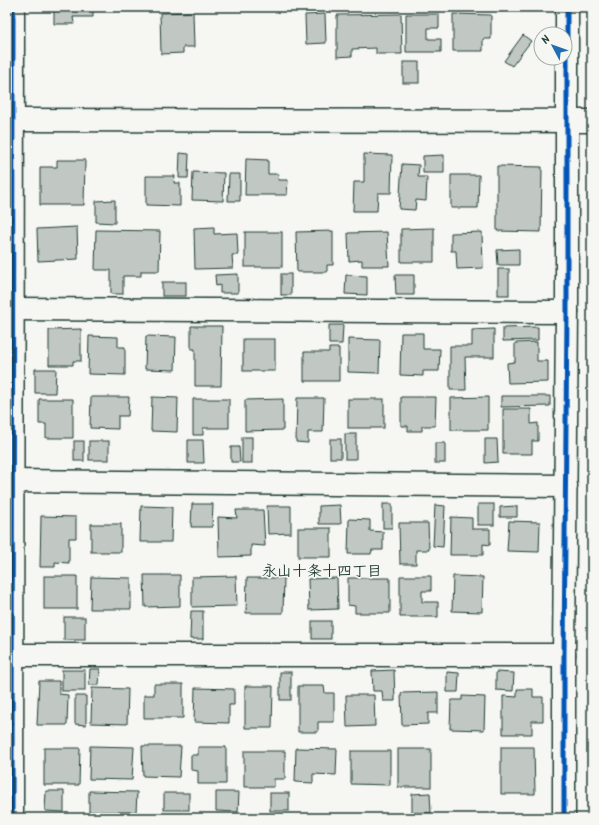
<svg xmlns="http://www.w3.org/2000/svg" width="599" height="825" font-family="Kalam,'Klee One',sans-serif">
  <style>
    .building { fill: #c1c8c3; stroke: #1f3d34 }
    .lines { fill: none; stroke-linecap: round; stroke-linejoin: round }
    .street-casing { stroke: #1f3d34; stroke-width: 25 }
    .street { stroke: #f6f6f2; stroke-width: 22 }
    .cycleway-casing { stroke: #f6f6f2; stroke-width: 8 }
    .cycleway { stroke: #0057b8; stroke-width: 5 }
    .labels { text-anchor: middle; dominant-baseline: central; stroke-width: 3.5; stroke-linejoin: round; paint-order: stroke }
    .neighbourhood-label { font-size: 15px; font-weight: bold; fill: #1f3d34; stroke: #f6f6f2 }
  </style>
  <rect width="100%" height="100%" fill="#f6f6f2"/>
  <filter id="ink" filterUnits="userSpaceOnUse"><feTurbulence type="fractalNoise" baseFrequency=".025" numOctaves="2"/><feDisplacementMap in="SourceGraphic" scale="8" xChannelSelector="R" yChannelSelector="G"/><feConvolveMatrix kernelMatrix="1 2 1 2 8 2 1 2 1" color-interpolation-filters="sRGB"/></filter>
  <g filter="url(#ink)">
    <!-- building -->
    <g class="building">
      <path d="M54 7H93V17H73L74 24H54Z"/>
      <path d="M193 12 194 47H183V53L161 54 160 13Z"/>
      <path d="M325 14 326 43 306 44 305 15Z"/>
      <path d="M401 14 402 54H376V48L352 49V56L337 57V15Z"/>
      <path d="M406 14H439V28H428V39H441V52H406Z"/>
      <path d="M453 14 491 15V39H483V51H453Z"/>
      <path d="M523 35 531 41 512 66 504 61Z"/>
      <rect x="403" y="62" width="16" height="21"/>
      <path d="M180 153 189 154 188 178H179Z"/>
      <path d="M364 154 392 155 391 193H378L377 211H353L354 182H364Z"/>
      <path d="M444 155V173H423V156Z"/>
      <path d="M246 159 268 160V174H279L278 180H288L287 195H245Z"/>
      <path d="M57 160H85L84 205H40V167H57Z"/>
      <path d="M402 164 419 165 418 177H427L426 201 416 200 415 210 399 209Z"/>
      <path d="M497 166 542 167 541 232 497 231Z"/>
      <path d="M193 172 224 173 223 201 192 200Z"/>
      <path d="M229 174H240V201H228Z"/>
      <path d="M451 175H479L478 208H451Z"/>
      <path d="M146 176H175L174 183H180V206L146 205Z"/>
      <path d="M115 200V223L96 222V201Z"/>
      <path d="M77 227 78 259 38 261 37 229Z"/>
      <path d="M214 227V234L237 233 238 255H232L233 268 195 269 194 228Z"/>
      <path d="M434 228V262H401V229Z"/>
      <path d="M96 230 160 231 159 271H141V276H123V294H111V270H95Z"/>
      <path d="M333 231V265H327V272H297L296 232Z"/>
      <rect x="245" y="232" width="37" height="35"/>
      <path d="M387 232 389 266H362V260L349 261 348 233Z"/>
      <path d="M482 232 483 268 457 269 456 251H451V233Z"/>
      <path d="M519 249V265H498L497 250Z"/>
      <rect x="498" y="269" width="11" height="26"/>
      <path d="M238 274V293H220V285L216 286 215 275Z"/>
      <rect x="281" y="274" width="10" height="21"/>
      <path d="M346 275 367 276V295L345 294Z"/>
      <path d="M395 275H414V295H396Z"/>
      <rect x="162" y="282" width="24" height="14"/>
      <path d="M329 325H343L342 344H329Z"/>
      <path d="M191 326H222L221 386H195V349H191Z"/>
      <path d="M538 327V340L503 341V328Z"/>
      <path d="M81 329V361H73V365H49V330Z"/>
      <path d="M494 329V357H465L466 390H450V346H472V330Z"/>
      <path d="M401 333H423V349H440L439 371H423V376L400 375Z"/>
      <path d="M89 336 118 337V347H125V375L88 374Z"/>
      <path d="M146 336 176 337 175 370 145 369Z"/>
      <rect x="243" y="339" width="32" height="32"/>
      <path d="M348 339 380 340 379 373 348 372Z"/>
      <path d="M537 342V361H548V382L508 383 507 363 515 362V343Z"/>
      <path d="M329 348H339V381H304V352H329Z"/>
      <path d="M35 369H56L55 393H35Z"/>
      <path d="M501 396H550V406L501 407Z"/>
      <path d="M91 397H129L128 416H118V429L90 428Z"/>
      <path d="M152 397 178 398 177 432 151 431Z"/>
      <path d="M401 397H436L435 426H422V431H408V426H401Z"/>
      <path d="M488 397V430H451V398Z"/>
      <path d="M297 398H324L323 432H308V443L296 442Z"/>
      <path d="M39 399H73V438H46V424H39Z"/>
      <path d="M193 399H229V428H203V435H193Z"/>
      <path d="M283 399V430L245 431V400Z"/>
      <rect x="348" y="399" width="36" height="29"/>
      <path d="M503 409H531V424L538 423V441H532V454H503Z"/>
      <rect x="345" y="434" width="11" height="25"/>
      <rect x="242" y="437" width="10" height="26"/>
      <rect x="330" y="439" width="11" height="19"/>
      <path d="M485 439H497L498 462 485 463Z"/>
      <path d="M188 440H203L204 463H188Z"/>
      <rect x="74" y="441" width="10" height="20"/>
      <rect x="89" y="441" width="20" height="19"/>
      <rect x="435" y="443" width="10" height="20"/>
      <path d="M231 447H239L240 462H231Z"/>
      <path d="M192 504H213L212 527H191Z"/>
      <rect x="383" y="504" width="9" height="24"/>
      <rect x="478" y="504" width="16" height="21"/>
      <path d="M340 505 341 524H319V506Z"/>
      <path d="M435 505 445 506 443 547 433 546Z"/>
      <path d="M141 506 172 507 171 542H140Z"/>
      <path d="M267 506H291V533L268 534Z"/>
      <path d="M517 506V517H500V507Z"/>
      <path d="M236 510H263L265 546 251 545V556L219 557 218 517 237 518Z"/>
      <path d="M41 516 76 517V538H69V563L55 562V567H40Z"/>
      <path d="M451 517 472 518V529H490V545L483 544V555H450Z"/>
      <path d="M349 519 370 520V531L383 532V550H372L371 554H348Z"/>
      <path d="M509 521 540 522 539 552 507 551Z"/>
      <path d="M399 523H428L429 550H416V564H400Z"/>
      <rect x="91" y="524" width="30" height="28"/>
      <rect x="298" y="528" width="33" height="29"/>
      <path d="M144 575H180V606L145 607Z"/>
      <rect x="44" y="576" width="33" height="33"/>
      <path d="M236 576 237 606 192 607V577Z"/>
      <path d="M400 576H431V591H422V602H438V617H400Z"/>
      <path d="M453 576 483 577 482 612 452 611Z"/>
      <path d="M91 577 131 578V609H90Z"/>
      <path d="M247 578H284L283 613H246Z"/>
      <path d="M337 578 338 609 309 610 308 579Z"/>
      <path d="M348 578H390V613H355V606L348 605Z"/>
      <path d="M191 611H203V639H190Z"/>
      <rect x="64" y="617" width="21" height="23"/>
      <rect x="312" y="621" width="19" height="18"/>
      <path d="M90 669H100L99 685H89Z"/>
      <rect x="62" y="670" width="23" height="21"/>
      <path d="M394 670 395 701H383L382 691H373L372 671Z"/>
      <rect x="280" y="672" width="11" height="28"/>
      <path d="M447 672 459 673 458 692H447Z"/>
      <path d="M496 672 514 673 513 691 496 690Z"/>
      <path d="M39 681H59V694L68 695 67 725H37Z"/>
      <path d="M154 684H183V718H144V695H154Z"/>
      <path d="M245 686H273L272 728H245Z"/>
      <path d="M298 686H324L325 693H334V722H318V732H298Z"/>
      <path d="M92 688 128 689 127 724 91 723Z"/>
      <path d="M195 688 234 689V705H229V723L194 722Z"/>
      <path d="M517 689H533V697H543V721H532V734H503V696L517 697Z"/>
      <path d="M438 692V713H428V724L402 725 401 693Z"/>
      <path d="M346 695H374L375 726 347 727Z"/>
      <path d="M75 696H86V725L75 724Z"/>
      <path d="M462 696 485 697 484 730 450 729 451 700H462Z"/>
      <path d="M90 746 134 747 132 780 89 779Z"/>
      <path d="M142 746H181L179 777 143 776Z"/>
      <path d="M198 747H226V784H198V771L191 770V755H198Z"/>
      <path d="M501 747H534L535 794H501Z"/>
      <path d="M44 748H80L79 785H44Z"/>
      <path d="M296 748 337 749 336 775 313 774V783L295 782Z"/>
      <rect x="398" y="749" width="33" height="38"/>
      <path d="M244 751H285V779H274V787H244Z"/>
      <path d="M351 751H390V785L351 784Z"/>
      <path d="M46 791H64V812L45 811Z"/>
      <path d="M89 791 137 792 136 812H89Z"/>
      <path d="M216 792H239L238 812 216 811Z"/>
      <rect x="164" y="793" width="25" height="17"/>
      <rect x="270" y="793" width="19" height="18"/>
      <path d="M430 793 431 813H412V794Z"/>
    </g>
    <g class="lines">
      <defs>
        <g id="street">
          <path d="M7 120 592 121"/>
          <path d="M7 309 567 312"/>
          <path d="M7 481 566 486"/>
          <path d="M7 655H564"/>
          <path d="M12 818 13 7"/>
          <path d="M564 818V655L567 312V7"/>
        </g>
      </defs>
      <!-- street casing -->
      <use href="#street" class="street-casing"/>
      <!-- street -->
      <use href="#street" class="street"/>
      <defs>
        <g id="cycleway">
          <path d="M12 818 13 7"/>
          <path d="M564 818V655L567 312V7"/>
        </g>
      </defs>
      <!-- cycleway casing -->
      <use href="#cycleway" class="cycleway-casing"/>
      <!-- cycleway -->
      <use href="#cycleway" class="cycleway"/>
    </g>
  </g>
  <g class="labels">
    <!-- neighbourhood labels -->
    <g class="neighbourhood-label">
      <text x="322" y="572">永山十条十四丁目</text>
    </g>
  </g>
  <!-- margin -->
  <rect width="599" height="825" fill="none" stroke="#f6f6f2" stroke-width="24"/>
  <rect x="12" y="12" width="575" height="801" fill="none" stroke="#1f3d34" stroke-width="1.5" filter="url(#ink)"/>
  <!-- north arrow -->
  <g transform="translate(553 46) rotate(311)"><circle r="19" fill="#f6f6f2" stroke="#a0aca6"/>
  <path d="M0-3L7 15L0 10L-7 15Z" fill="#1f6fb2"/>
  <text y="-6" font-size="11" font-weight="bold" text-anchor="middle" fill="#1f3d34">N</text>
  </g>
</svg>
